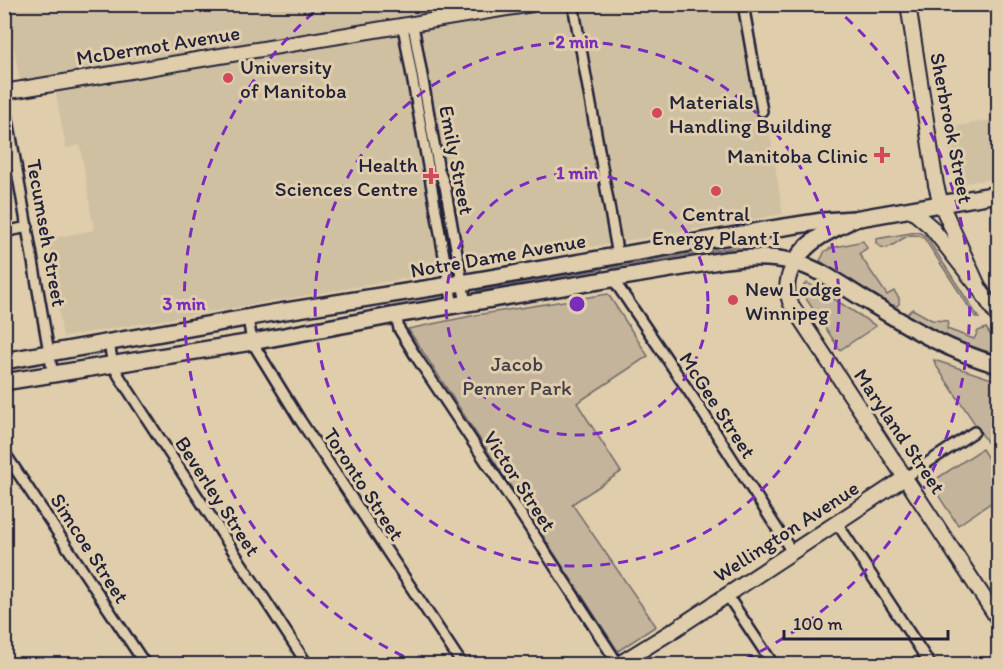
<svg xmlns="http://www.w3.org/2000/svg" width="1003" height="669" viewBox="0 0 1003 669" font-family="Itim,sans-serif">
<style>
.built{fill:#d0c0a2}
.green{fill:#c3b49b;stroke:#726b6b;stroke-width:1.5}
.lines{fill:none;stroke-linecap:round;stroke-linejoin:round}
.street-casing{stroke:#22223b;stroke-width:14}
.secondary-casing{stroke:#22223b;stroke-width:18}
.primary-casing{stroke:#22223b;stroke-width:20}
.street{stroke:#dfcdab;stroke-width:9}
.secondary{stroke:#dfcdab;stroke-width:14}
.primary{stroke:#dfcdab;stroke-width:15}
.ring{fill:none;stroke:#7b2cbf;stroke-width:3;stroke-dasharray:10 8}
.poi-dot{fill:#d1495b;stroke:#dfcdab;stroke-width:2}
.labels{text-anchor:middle;dominant-baseline:central;stroke-width:6;stroke-linejoin:round;paint-order:stroke}
.street-label{font-size:21px;fill:#22223b;stroke:#dfcdab}
.poi-label{font-size:21px;fill:#22223b;stroke:#dfcdab;text-anchor:start}
.park-label{font-size:21px;fill:#423f4e;stroke:#dfcdab}
.centre{fill:#7b2cbf;stroke:#dfcdab;stroke-width:3}
.ring-label{font-size:18px;text-anchor:middle;font-weight:bold;fill:#7b2cbf;stroke:#dfcdab;stroke-width:6;stroke-linejoin:round;paint-order:stroke}
</style>
<rect width="100%" height="100%" fill="#dfcdab"/>
<filter id="ink" filterUnits="userSpaceOnUse"><feTurbulence type="fractalNoise" baseFrequency=".0167" numOctaves="2"/><feDisplacementMap in="SourceGraphic" scale="12" xChannelSelector="R" yChannelSelector="G"/><feConvolveMatrix kernelMatrix="1 2 1 2 8 2 1 2 1" color-interpolation-filters="sRGB"/></filter>
<g filter="url(#ink)">
<!-- built -->
<path class="built" d="M7,5H751L762,86L783,214L63,337L47,239L94,230L80,145L66,148L54,83L21,89Z
M998,119V178L958,184L956,182L946,128Z"/>
<!-- green -->
<path class="green" d="M917,232L925,235L979,318H976L924,238C910,229 900,242 887,248L880,247L876,243V239Z
M863,241L867,248L859,254L887,295L894,291L899,298V304L897,306L889,304L820,261L825,251L831,248Z
M765,242L764,248L728,252L611,272L610,268Z
M602,269L603,273L477,295V291Z
M807,283L817,288L876,326L840,350L803,294L804,285Z
M608,294L648,356L577,403L621,472L572,504L656,626L618,651L408,329L476,315Z
M912,309L932,320L948,321L947,329L974,339L978,331L986,328L998,346V349L989,352L982,350L957,341L910,318L908,313Z
M934,360L998,381V434L987,442L935,364Z
M982,449L998,474V498L958,525L930,483Z"/>
<g class="lines">
<defs>
<path id="street" d="M573,4L618,256
M743,4L762,111
M413,25L439,171L445,186L466,304
M403,26L453,306
M4,97L53,375
M4,232L28,227
M613,279L698,405L792,552
M396,315L399,329L415,355L520,513L618,664
M248,318L252,342L300,420L462,664
M109,343L113,365L119,376L307,664
M4,452L145,664
M906,477L974,432
M837,523L930,664
M727,595L773,664"/>
<path id="secondary" d="M908,4L936,185L941,204L979,288
M4,92L532,4
M910,209L931,227L979,288L998,317
M795,262C787,277 784,290 792,306L998,619
M619,664L674,630L906,477"/>
<path id="primary" d="M795,262C807,241 827,232 848,222
M4,361L273,313L450,285L765,230L823,221L854,219L998,194
M4,382L252,342L396,315L725,260C749,257 771,256 794,262C820,269 844,287 867,301C911,328 948,351 998,365"/>
</defs>
<!-- street casing -->
<use href="#street" class="street-casing"/>
<!-- secondary casing -->
<use href="#secondary" class="secondary-casing"/>
<!-- primary casing -->
<use href="#primary" class="primary-casing"/>
<!-- street -->
<use href="#street" class="street"/>
<!-- secondary -->
<use href="#secondary" class="secondary"/>
<!-- primary -->
<use href="#primary" class="primary"/>
</g>
</g>
<!-- distance rings -->
<g class="ring">
<circle cx="577" cy="304" r="131"/>
<circle cx="577" cy="304" r="262"/>
<path d="M420 664A393 393 0 0 1 322 5M832 5A393 393 0 0 1 734 664"/>
</g>
<!-- markers -->
<g class="poi-dot">
<circle cx="228" cy="78" r="6"/>
<circle cx="657" cy="113" r="6"/>
<path d="M879 146h6v6h6v6h-6v6h-6v-6h-6v-6h6z"/>
<path d="M428 167h6v6h6v6h-6v6h-6v-6h-6v-6h6z"/>
<circle cx="716" cy="191" r="6"/>
<circle cx="733" cy="300" r="6"/>
</g>
<g class="labels">
<!-- street labels -->
<g class="street-label">
<text transform="translate(158 45) rotate(-9)">McDermot Avenue</text>
<text transform="translate(952 128) rotate(79)">Sherbrook Street</text>
<text transform="translate(457 160) rotate(79)">Emily Street</text>
<text transform="translate(47 233) rotate(80)">Tecumseh Street</text>
<text transform="translate(498 255) rotate(-10)">Notre Dame Avenue</text>
<text transform="translate(718 405) rotate(57)">McGee Street</text>
<text transform="translate(900 431) rotate(56)">Maryland Street</text>
<text transform="translate(520 481) rotate(57)">Victor Street</text>
<text transform="translate(364 484) rotate(57)">Toronto Street</text>
<text transform="translate(218 496) rotate(57)">Beverley Street</text>
<text transform="translate(786 531) rotate(-33)">Wellington Avenue</text>
<text transform="translate(90 548) rotate(57)">Simcoe Street</text>
</g>
<!-- poi labels -->
<g class="poi-label">
<text x="240" y="66">University<tspan x="240" dy="24">of Manitoba</tspan></text>
<text x="669" y="101">Materials<tspan x="669" dy="24">Handling Building</tspan></text>
<text x="868" y="155" text-anchor="end">Manitoba Clinic</text>
<text x="418" y="164" text-anchor="end">Health<tspan x="418" dy="24">Sciences Centre</tspan></text>
<text x="716" y="213" text-anchor="middle">Central<tspan x="716" dy="24">Energy Plant I</tspan></text>
<text x="745" y="288">New Lodge<tspan x="745" dy="24">Winnipeg</tspan></text>
</g>
<!-- park labels -->
<g class="park-label">
<text x="517" y="363">Jacob<tspan x="517" dy="24">Penner Park</tspan></text>
</g>
</g>
<circle cx="577" cy="304" r="9" class="centre"/>
<g class="ring-label">
<text x="577" y="48">2 min</text>
<text x="577" y="179">1 min</text>
<text x="184" y="310">3 min</text>
</g>
<!-- margin -->
<rect width="1003" height="669" fill="none" stroke="#dfcdab" stroke-width="24"/>
<rect x="12" y="12" width="979" height="645" fill="none" stroke="#22223b" stroke-width="2" filter="url(#ink)"/>
<!-- scale -->
<path d="M784 630v9h164v-9" fill="none" stroke="#22223b" stroke-width="3"/>
<text x="793" y="630" font-size="18" fill="#22223b" stroke="#dfcdab" stroke-width="4.5" paint-order="stroke">100 m</text>
</svg>
